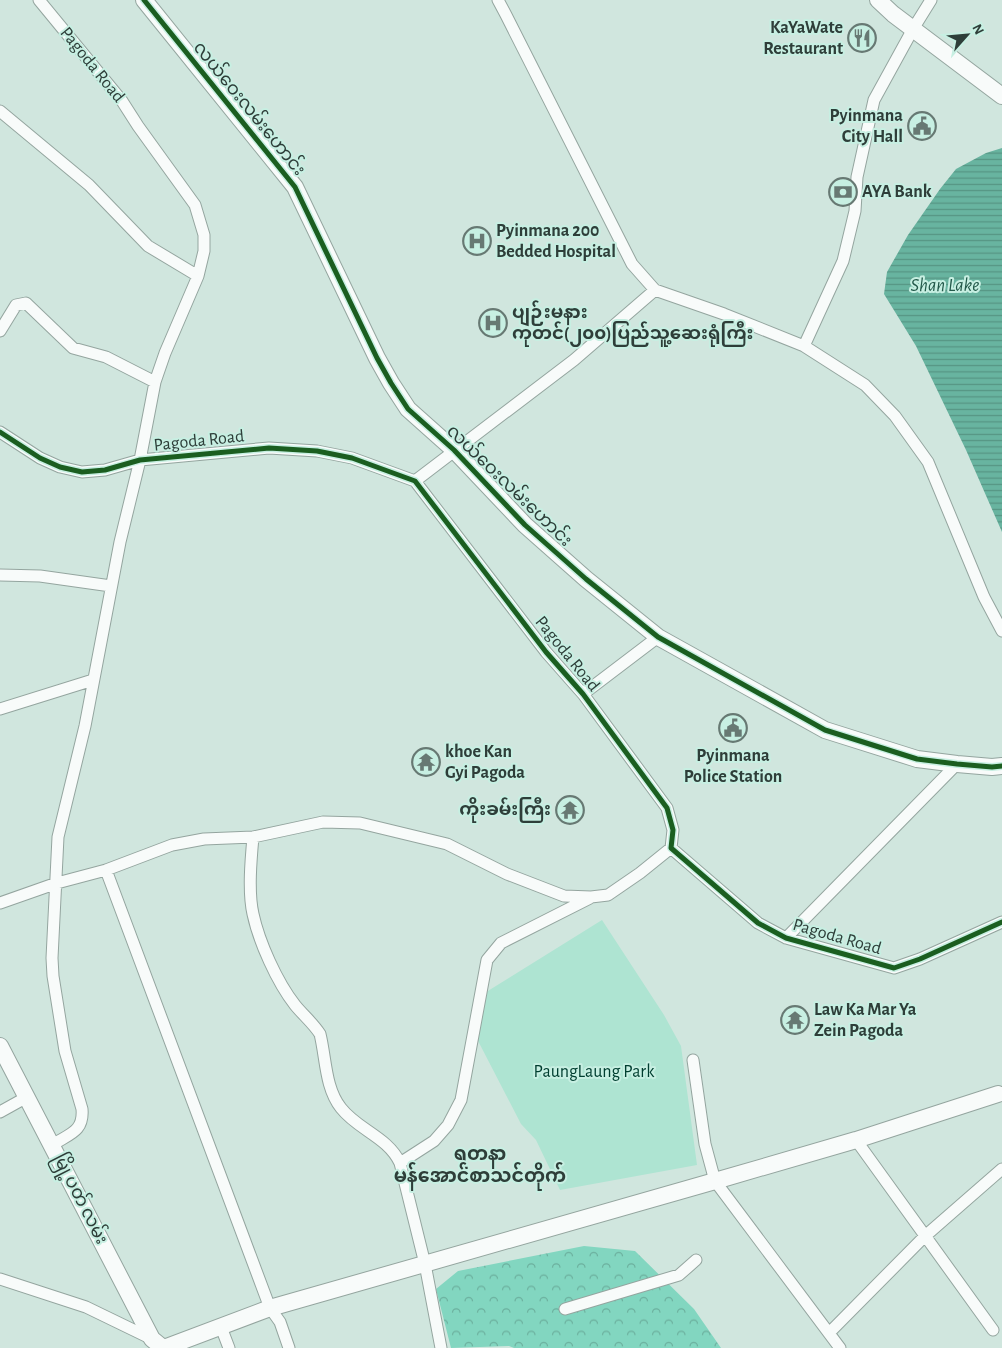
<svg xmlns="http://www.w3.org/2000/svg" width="1002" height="1348" viewBox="0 0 1002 1348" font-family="'Alegreya Sans','Noto Sans Myanmar',sans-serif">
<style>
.forest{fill:url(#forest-crowns)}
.green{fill:#aee4d2}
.water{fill:url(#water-rules)}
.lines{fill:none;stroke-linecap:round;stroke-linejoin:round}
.street-casing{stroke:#94a59f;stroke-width:13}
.secondary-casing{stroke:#94a59f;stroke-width:18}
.street{stroke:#f8fbfa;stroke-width:11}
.secondary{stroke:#f8fbfa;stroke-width:16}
.cycleway-casing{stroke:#c7efe2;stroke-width:8}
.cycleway{stroke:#1b5e20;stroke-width:5}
.labels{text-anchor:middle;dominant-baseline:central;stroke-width:4;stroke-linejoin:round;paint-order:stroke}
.poi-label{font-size:18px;font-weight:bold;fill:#2e3e39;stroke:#c7efe2;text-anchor:start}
.street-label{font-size:18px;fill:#2e3e39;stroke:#c7efe2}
.park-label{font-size:18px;fill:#003e30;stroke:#c7efe2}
.water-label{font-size:19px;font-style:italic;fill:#23594a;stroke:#c7efe2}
.neighbourhood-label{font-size:19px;font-weight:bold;fill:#2e3e39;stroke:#c7efe2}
</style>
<defs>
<pattern id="forest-crowns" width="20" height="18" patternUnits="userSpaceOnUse" patternTransform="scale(1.25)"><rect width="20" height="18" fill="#82d6c0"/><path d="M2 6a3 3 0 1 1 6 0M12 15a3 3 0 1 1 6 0" fill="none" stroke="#6baf9d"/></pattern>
<pattern id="water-rules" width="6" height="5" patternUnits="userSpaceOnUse" patternTransform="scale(1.25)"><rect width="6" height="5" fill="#68b4a0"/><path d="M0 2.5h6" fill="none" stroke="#569483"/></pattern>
</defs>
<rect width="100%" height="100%" fill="#d0e6de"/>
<!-- forest -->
<path class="forest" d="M584,1246L635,1251L694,1309L721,1348H514L509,1346L451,1348L436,1289L458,1271Z"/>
<!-- green -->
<path class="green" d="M602,920L664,1015L681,1046L697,1165L560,1190L536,1140L521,1124L475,1035L483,994Z"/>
<!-- water -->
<path class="water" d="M1002,148V532L966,450L916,346L884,294L887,272L908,235L940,189L956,169L986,153Z"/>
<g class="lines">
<defs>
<path id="street" d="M39,0L122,101L138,126L195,205L204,235V251L198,276
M498,0L506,15L632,264L655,290
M0,111L89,185L148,246L198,276L165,353L155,382L140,460L120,542L85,726L58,837L52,958L53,976L65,1051L82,1109C84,1132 69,1134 52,1145
M0,331L16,305L26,303L73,348L106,357L155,382
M804,346L843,261L855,211L857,177L874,100L913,29L931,0
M0,432L40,458L60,467L82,472L105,470L140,460L269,448L317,451L352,458L415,481L546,652L583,694L667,808L673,830L671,848L758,923L786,938L894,968L920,959L1002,922
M415,481L574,360L655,290L724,314L804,346L865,385L895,416L928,462L984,597L1002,631
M0,575L40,576L111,586
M583,694L658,637
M0,709L93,680
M253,837C251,859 248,892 253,914C259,942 277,982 295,1005C303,1015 313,1023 320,1034C326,1058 325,1088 341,1108C358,1130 388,1137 400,1163L425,1264L441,1348
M106,870L270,1308L280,1322L289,1348
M0,903L57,883L106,870L172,845L204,839L253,837L323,822L360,823L447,844L507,874L564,896L591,897L608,895L640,873L671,848
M786,938L957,764
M693,1060L705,1144L715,1181L840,1348
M0,1112L27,1097
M856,1140L993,1330
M400,1163L434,1141L448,1125L461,1100L487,960L501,943L590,898
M0,1279L86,1307L152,1339
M565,1309L679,1275L696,1260
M221,1327L229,1348
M829,1333L924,1237L1002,1169"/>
<path id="secondary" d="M144,0L295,187L377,358L391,383L408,409L454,450L525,525L586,579L658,637L825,730L917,759L957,764L992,767L1002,766
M878,0L893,14L1002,96
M0,1046L152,1339L163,1348
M164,1348L270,1308L715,1181L856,1140L998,1094"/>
</defs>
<!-- street casing -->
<use href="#street" class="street-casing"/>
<!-- secondary casing -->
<use href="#secondary" class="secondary-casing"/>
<!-- street -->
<use href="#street" class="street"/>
<!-- secondary -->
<use href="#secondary" class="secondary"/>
<defs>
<path id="cycleway" d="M144,0L295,187L377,358L391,383L408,409L454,450L525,525L586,579L658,637L825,730L917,759L957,764L992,767L1002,766
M0,432L40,458L60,467L82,472L105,470L140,460L269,448L317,451L352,458L415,481L546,652L583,694L667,808L673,830L671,848L758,923L786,938L894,968L920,959L1002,922"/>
</defs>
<!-- cycleway casing -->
<use href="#cycleway" class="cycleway-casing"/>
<!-- cycleway -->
<use href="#cycleway" class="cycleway"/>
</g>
<!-- icons -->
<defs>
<symbol id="restaurant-ring" viewBox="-11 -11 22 22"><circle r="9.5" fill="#c7efe2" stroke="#677973" stroke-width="1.5"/><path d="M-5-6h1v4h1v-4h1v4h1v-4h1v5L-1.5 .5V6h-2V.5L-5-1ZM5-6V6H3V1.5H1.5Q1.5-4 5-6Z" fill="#677973"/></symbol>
<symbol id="civic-ring" viewBox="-11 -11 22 22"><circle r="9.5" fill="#c7efe2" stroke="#677973" stroke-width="1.5"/><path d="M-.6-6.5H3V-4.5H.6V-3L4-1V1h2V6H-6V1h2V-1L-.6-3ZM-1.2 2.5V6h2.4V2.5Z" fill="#677973"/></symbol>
<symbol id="bank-ring" viewBox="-11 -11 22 22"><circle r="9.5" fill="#c7efe2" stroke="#677973" stroke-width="1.5"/><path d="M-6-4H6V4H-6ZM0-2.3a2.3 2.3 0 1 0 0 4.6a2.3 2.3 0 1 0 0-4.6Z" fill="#677973"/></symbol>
<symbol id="hospital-ring" viewBox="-11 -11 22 22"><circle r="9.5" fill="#c7efe2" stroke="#677973" stroke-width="1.5"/><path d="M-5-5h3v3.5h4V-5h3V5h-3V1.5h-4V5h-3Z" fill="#677973"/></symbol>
<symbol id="temple-ring" viewBox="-11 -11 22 22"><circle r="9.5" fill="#c7efe2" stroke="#677973" stroke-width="1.5"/><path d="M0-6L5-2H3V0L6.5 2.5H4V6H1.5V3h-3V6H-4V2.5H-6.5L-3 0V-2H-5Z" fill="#677973"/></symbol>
</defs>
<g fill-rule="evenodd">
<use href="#restaurant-ring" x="846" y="22" width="32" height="32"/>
<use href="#civic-ring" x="906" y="110" width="32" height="32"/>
<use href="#bank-ring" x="827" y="176" width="32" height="32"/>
<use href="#hospital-ring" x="461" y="225" width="32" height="32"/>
<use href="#hospital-ring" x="477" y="307" width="32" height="32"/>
<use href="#civic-ring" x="717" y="712" width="32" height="32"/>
<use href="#temple-ring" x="410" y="746" width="32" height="32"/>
<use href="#temple-ring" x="554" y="794" width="32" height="32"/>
<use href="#temple-ring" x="779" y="1004" width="32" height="32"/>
</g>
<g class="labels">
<!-- poi labels -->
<g class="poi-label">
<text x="843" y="28" text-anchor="end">KaYaWate<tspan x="843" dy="21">Restaurant</tspan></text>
<text x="903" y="116" text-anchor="end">Pyinmana<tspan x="903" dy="21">City Hall</tspan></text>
<text x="862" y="192">AYA Bank</text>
<text x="496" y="231">Pyinmana 200<tspan x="496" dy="21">Bedded Hospital</tspan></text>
<text x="512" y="313">ပျဉ်းမနား<tspan x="512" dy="21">ကုတင်(၂၀၀)ပြည်သူ့ဆေးရုံကြီး</tspan></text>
<text x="445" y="752">khoe Kan<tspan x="445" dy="21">Gyi Pagoda</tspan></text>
<text x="733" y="756" text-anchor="middle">Pyinmana<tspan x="733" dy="21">Police Station</tspan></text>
<text x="551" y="810" text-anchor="end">ကိုးခမ်းကြီး</text>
<text x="814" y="1010">Law Ka Mar Ya<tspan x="814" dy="21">Zein Pagoda</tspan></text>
</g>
<!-- street labels -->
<g class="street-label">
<text transform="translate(92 65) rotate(51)">Pagoda Road</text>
<text transform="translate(249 109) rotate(51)">လယ်ဝေးလမ်းဟောင်း</text>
<text transform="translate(199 441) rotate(-6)">Pagoda Road</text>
<text transform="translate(509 486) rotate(44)">လယ်ဝေးလမ်းဟောင်း</text>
<text transform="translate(567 654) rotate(51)">Pagoda Road</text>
<text transform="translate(837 937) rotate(16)">Pagoda Road</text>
<text transform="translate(80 1199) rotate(63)">မြို့ပတ် လမ်း</text>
</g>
<!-- park labels -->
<g class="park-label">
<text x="594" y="1072">PaungLaung Park</text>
</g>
<!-- water labels -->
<g class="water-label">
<text x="945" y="285">Shan Lake</text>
</g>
<!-- neighbourhood labels -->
<g class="neighbourhood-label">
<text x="480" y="1154">ရတနာ<tspan x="480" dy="22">မန်အောင်စာသင်တိုက်</tspan></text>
</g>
</g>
<!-- north arrow -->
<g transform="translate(967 35) rotate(63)" stroke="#c7efe2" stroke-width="4" paint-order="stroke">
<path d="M0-4L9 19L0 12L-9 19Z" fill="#2e3e39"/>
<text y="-8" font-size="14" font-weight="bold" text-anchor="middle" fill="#2e3e39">N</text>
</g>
</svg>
